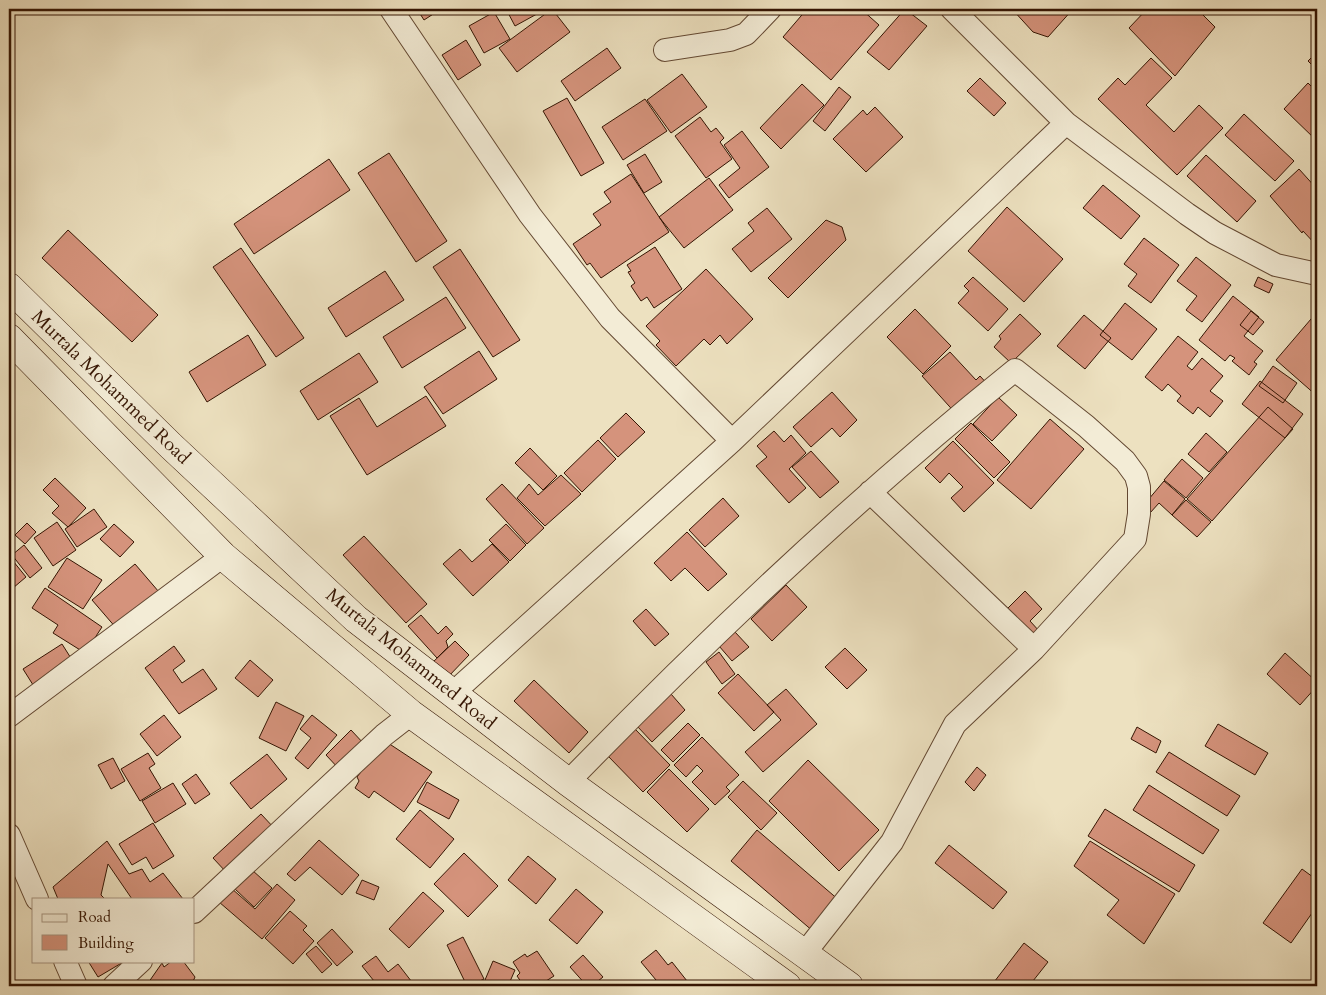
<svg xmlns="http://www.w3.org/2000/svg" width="1326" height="995" viewBox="0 0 1326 995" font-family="Cardo,serif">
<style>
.building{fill:#d5937c;stroke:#351503}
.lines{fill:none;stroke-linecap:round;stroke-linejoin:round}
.street-casing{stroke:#634832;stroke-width:24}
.secondary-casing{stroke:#351503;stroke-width:29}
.street{stroke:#f3ecd6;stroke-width:22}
.secondary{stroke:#f3ecd6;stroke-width:28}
.labels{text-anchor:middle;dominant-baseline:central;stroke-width:4.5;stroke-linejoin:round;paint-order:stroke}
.street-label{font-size:19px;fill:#351503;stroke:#f3ecd6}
</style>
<rect width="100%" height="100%" fill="#ede1c0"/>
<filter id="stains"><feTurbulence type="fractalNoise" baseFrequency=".004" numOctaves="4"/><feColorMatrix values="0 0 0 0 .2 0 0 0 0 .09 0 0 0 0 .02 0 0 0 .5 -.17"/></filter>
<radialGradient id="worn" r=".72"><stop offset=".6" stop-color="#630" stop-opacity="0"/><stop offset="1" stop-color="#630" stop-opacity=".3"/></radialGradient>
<!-- building -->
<path class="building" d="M417,9H441L424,20Z
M506,9H546L515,26Z
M552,9L570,32L517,72L499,48Z
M807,9H861L879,25L831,80L783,37Z
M905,9L927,26L889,70L867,52Z
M1012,9H1073L1048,37L1033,32Z
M1147,9H1197L1215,27L1175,76L1129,28Z
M494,12L510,39L484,53L469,26Z
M466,40L481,65L458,80L442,55Z
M607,48L621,68L575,101L561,81Z
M1317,52V70L1308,61Z
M1151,58L1172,78L1146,105L1174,132L1199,105L1223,128L1177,175L1098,99L1118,78L1125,85Z
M682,74L707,107L671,133L647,100Z
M980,78L1006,103L994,116L967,91Z
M1308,83L1317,92V141L1284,109Z
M802,84L824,105L781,149L760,128Z
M839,87L851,97L825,131L813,121Z
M567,98L604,163L581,176L543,111Z
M645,99L667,131L623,160L602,127Z
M875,107L903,137L866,172L833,139L863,110L867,115Z
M1244,114L1294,161L1275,181L1225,135Z
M700,117L711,132L716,128L724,138L720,142L732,159L706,178L675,136Z
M742,131L769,167L729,198L719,185L740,168L724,145Z
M389,153L447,241L416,262L358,173Z
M645,154L662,182L644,193L627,165Z
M1206,155L1256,201L1237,222L1187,176Z
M329,159L350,190L254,254L234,224Z
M1299,169L1317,189V246L1303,231L1302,233L1270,196Z
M631,174L669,232L601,278L590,263L587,265L573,244L601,225L593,214L611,202L604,192Z
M709,178L733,210L684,248L659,217Z
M1103,185L1140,216L1121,239L1083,208Z
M1007,207L1063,259L1024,302L968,251Z
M767,208L792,239L751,272L732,249L754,231L748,223Z
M826,220L842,227L846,240L788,298L768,278Z
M68,230L158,315L132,342L42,258Z
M1144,238L1179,265L1151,303L1128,286L1137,274L1124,264Z
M655,247L682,289L654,308L647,297L641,301L631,286L635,283L628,272L631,271L627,265Z
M241,248L304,338L276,357L213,267Z
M460,249L520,340L493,357L433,267Z
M1196,257L1231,285L1202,322L1186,310L1197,296L1177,281Z
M706,269L753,319L727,344L720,335L710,345L704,339L676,366L656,345L660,341L646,326Z
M385,271L404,300L346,337L328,308Z
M973,277L1008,309L988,331L958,303L969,291L964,286Z
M1258,277L1273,284L1269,293L1254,286Z
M1233,296L1259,317L1244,336L1263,351L1254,362L1257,364L1249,375L1232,361L1235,358L1230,355L1225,361L1199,340Z
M446,297L466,328L402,368L383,337Z
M1125,303L1157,329L1132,360L1100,335Z
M915,309L951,346L923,374L887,337Z
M1251,311L1264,322L1253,335L1240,325Z
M1317,312V396L1276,360Z
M1020,314L1041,334L1011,363L994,347L1001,339L999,336Z
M1084,315L1111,338L1085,369L1057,346Z
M248,335L266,365L207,402L189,372Z
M1178,336L1198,352L1187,366L1192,370L1202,358L1223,376L1210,391L1223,401L1210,417L1198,407L1193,414L1177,401L1181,396L1168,384L1162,391L1145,377Z
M479,351L497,379L443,414L424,387Z
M950,352L976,380L980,376L990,387L958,416L922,376Z
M359,353L378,382L318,420L300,391Z
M1273,366L1297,383L1283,403L1259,386Z
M1260,381L1303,414L1285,438L1242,404Z
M832,392L857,420L840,437L832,428L811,447L793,427Z
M426,396L446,426L367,475L330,416L359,398L377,427Z
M998,397L1017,415L992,441L973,424Z
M1268,407L1293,429L1212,521L1187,499Z
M626,413L645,432L618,457L600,438Z
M1050,419L1084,449L1031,509L997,480Z
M971,423L1010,462L994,478L955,439Z
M774,431L784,442L791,435L806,453L789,469L806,488L789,503L756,466L767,457L757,446Z
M1206,433L1227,452L1209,472L1188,454Z
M598,440L616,459L582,492L564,473Z
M953,441L994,483L964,512L951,498L963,487L949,473L940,483L925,468Z
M530,448L557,476L543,490L515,463Z
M811,451L839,482L820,498L792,467Z
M1182,459L1203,478L1186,498L1164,480Z
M561,475L581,494L545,526L517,498L529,484L538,495Z
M55,478L86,508L68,527L52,513L59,506L43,490Z
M1164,481L1185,499L1172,515L1159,503L1150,513L1143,506Z
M502,484L544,528L527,544L486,499Z
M723,498L739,516L705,547L689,530Z
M1186,500L1211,522L1197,537L1172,515Z
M94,509L107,527L77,547L65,529Z
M57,522L76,550L53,566L34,538Z
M27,523L36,532L25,544L15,535Z
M114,524L134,542L120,557L100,539Z
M506,524L526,545L510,561L489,540Z
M687,532L727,574L708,591L685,568L671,581L654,563Z
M364,536L427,604L406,623L343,555Z
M492,544L509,562L473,596L443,564L460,549L472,562Z
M24,545L42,568L30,578L12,555Z
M9,556L26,577L13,588L9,583Z
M67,558L102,580L83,609L48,587Z
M135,564L159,592L117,629L92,600Z
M786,585L807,607L772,641L751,619Z
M45,588L102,627L85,653L53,633L58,625L32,608Z
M1025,591L1042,609L1030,621L1040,632L1032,640L1004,612Z
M646,609L669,634L655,646L633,621Z
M421,615L438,634L446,626L453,634L446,641L448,647L437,658L408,626Z
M735,632L749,647L732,661L719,646Z
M455,641L469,655L447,678L432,663Z
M62,644L74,663L35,688L23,669Z
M174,646L185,661L173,670L182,683L203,669L217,689L179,714L145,668Z
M845,648L867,670L847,689L825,667Z
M719,652L735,674L722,684L706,662Z
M1285,653L1317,682V686L1300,705L1267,674Z
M250,660L273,680L258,697L235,678Z
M738,674L774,712L754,731L718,693Z
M534,680L588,732L569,753L514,701Z
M786,689L817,724L763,772L745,752L781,720L767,705Z
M671,694L685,710L652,742L637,726Z
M276,702L304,716L286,751L259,738Z
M164,715L181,737L157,756L140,734Z
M312,715L337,735L308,769L295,758L311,738L300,729Z
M688,723L700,735L673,762L661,750Z
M1218,724L1268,753L1255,775L1205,746Z
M1137,727L1161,741L1156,753L1131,739Z
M635,729L670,765L643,792L608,756Z
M351,730L365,745L340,770L326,755Z
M702,737L739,775L726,787L730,791L715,805L692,782L703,771L697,765L686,777L674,765Z
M385,741L432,772L404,812L374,791L369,798L355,788L359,781L357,777Z
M1169,752L1240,796L1227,816L1156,772Z
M148,753L155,764L149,768L161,788L140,801L121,769Z
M267,754L287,779L251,809L230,783Z
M113,758L125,781L111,789L98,765Z
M808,760L879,830L839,871L769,801Z
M977,767L986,775L974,791L965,782Z
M669,769L709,809L687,832L647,792Z
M196,774L210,794L195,804L182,784Z
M743,781L777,813L761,830L728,797Z
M427,782L459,800L449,819L417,802Z
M173,783L186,804L155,823L142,801Z
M1149,785L1219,830L1203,854L1133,810Z
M1105,809L1195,865L1179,892L1088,836Z
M420,810L454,839L430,868L396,839Z
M261,814L275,829L227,873L213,858Z
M153,823L174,856L153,869L146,857L132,865L119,844Z
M757,830L840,901L814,932L731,861Z
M319,840L359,875L342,895L310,867L295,881L287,874Z
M107,841L129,874L142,869L150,882L163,873L183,899H132L108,864L101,895L105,899H58L53,887Z
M1090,841L1175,894L1144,944L1107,915L1119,900L1074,866Z
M949,845L1007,892L993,909L935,863Z
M464,853L498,886L468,917L434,884Z
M528,856L556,879L536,904L508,880Z
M1302,869L1317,880V906L1291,943L1263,923Z
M252,870L272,888L254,907L235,889Z
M362,880L379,887L374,900L356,893Z
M277,884L295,900L262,939L219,902L231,888L255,909Z
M576,889L603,912L577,944L549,920Z
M423,892L444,911L409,948L389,929Z
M290,911L307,926L303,930L314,941L293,964L265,938Z
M332,929L353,952L337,966L317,943Z
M463,937L484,979L469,986H467L447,945Z
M1024,943L1048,962L1029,986H991Z
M316,946L332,964L322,973L306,954Z
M656,950L668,965L672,962L691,986H661L641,962Z
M537,951L554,976L538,986H524L517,976L520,973L513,962L525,954L527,957Z
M583,955L603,977L592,986H587L570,967Z
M376,956L388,972L398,964L415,986H378L362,966Z
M88,961H125L98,977Z
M172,961H183L195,977L191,986H146L162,963L164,967Z
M493,961L515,970L508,986H500L485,980Z"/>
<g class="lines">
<defs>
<path id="street" d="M391,9L530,215L610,318L732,441
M952,9L1066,123L1187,214L1215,233L1276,265L1317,274
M665,50L730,40L746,34L770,9
M870,492L1034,649
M452,694L732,441L1066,123
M9,716L223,556
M568,782C709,637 857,497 1015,370L1086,426L1125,461L1136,476L1139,487V514L1135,539L1034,649L955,724L892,842L804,954
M9,835L37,899
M194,912L384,735L411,714
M65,961L76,986
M114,986L141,961"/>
<path id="secondary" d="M9,287L171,446L356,619L568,782L849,986
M9,338L223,556L411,714L787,986"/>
</defs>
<!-- street casing -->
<use href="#street" class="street-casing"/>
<!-- secondary casing -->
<use href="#secondary" class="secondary-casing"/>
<!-- street -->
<use href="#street" class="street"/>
<!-- secondary -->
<use href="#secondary" class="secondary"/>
</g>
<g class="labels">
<!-- street labels -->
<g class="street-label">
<text transform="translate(111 387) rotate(44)">Murtala Mohammed Road</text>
<text transform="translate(411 659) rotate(39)">Murtala Mohammed Road</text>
</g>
</g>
<!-- margin -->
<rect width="1326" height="995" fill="none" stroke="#ede1c0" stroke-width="30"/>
<rect x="10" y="10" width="1306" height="975" fill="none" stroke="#351503" stroke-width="2.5"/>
<rect x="15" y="15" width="1296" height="965" fill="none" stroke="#351503"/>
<!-- legend -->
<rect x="32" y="898" width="162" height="65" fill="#f3ecd6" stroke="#a79682"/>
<rect x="42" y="914" width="25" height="8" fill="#f3ecd6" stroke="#a79682"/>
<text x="78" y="922" font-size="15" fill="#351503">Road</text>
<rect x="42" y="935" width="25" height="15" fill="#d5937c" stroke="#a79682"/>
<text x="78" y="948" font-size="15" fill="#351503">Building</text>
<rect width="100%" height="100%" filter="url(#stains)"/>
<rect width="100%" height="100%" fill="url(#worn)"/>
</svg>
